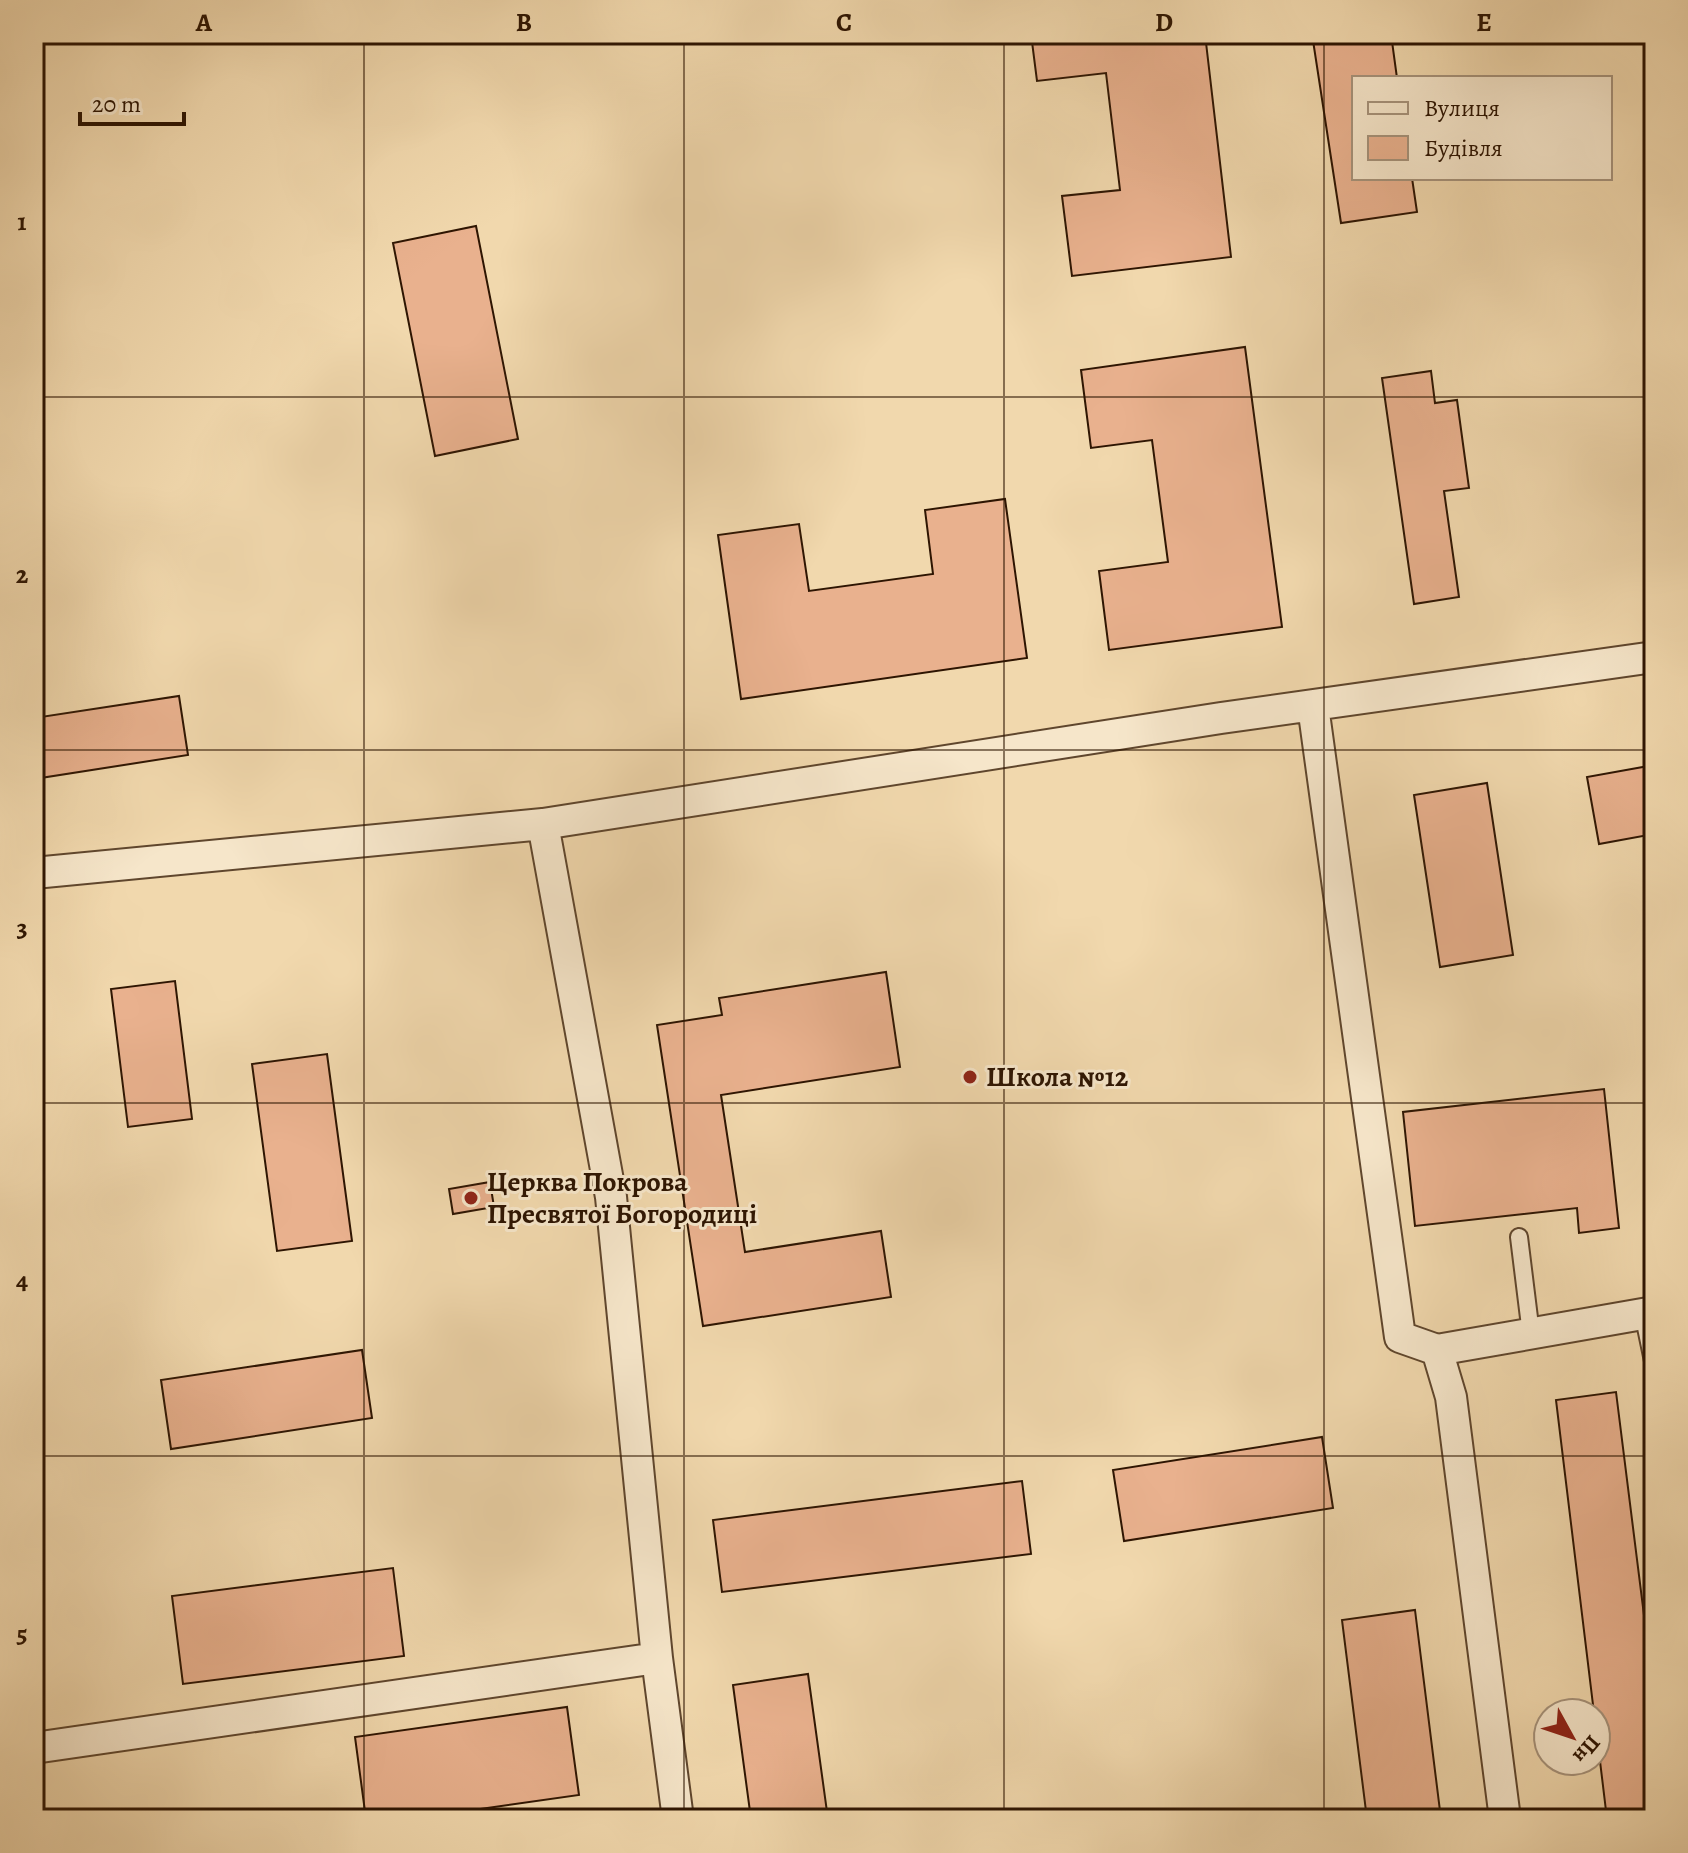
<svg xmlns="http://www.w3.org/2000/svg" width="1688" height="1853" viewBox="0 0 1688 1853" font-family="Alegreya,serif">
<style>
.building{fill:#e9b18e;stroke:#2e1502;stroke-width:2}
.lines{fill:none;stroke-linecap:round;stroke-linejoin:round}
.service-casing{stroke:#5f462d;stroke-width:20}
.minor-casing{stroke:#5f462d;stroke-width:34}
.service{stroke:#f6e6ca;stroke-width:16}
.minor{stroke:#f6e6ca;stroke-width:30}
.grid{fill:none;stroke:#2e1502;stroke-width:2;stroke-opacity:0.55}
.poi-dot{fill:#8f2418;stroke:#f6e6ca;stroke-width:3}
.labels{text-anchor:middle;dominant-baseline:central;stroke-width:6;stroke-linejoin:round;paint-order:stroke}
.poi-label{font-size:28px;font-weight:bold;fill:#2e1502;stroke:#f6e6ca;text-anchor:start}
.neatline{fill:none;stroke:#2e1502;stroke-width:3}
.grid-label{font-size:26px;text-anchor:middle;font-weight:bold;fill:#2e1502}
</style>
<rect width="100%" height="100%" fill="#f1d8ad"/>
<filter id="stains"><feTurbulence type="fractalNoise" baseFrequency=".0025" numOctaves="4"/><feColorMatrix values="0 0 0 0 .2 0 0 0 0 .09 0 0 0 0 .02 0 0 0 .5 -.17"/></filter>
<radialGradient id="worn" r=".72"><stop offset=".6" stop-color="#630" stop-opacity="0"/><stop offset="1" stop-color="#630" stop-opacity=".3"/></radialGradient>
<!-- building -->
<path class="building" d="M1031,34H1205L1231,257L1072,276L1062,196L1120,190L1106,73L1037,81Z
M1312,34H1391L1397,78H1354V178H1412L1417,212L1341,223Z
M476,226L518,439L435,456L393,243Z
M1245,347L1282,627L1109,650L1099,571L1168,562L1152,440L1091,448L1081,370Z
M1431,371L1435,403L1457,400L1469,488L1444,491L1459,597L1414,604L1382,378Z
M1005,499L1027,658L741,699L718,535L799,524L809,591L933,574L925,510Z
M179,696L188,755L34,779V718Z
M1654,765V834L1599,844L1587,777Z
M1487,783L1513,955L1440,967L1414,795Z
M886,972L900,1067L721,1095L745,1252L881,1231L891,1297L703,1326L657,1025L722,1015L719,998Z
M175,981L192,1119L128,1127L111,989Z
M327,1054L352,1241L277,1251L252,1064Z
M1604,1089L1619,1228L1579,1233L1577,1208L1415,1226L1403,1112Z
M490,1182L494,1207L453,1214L449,1189Z
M362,1350L372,1418L171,1449L161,1380Z
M1616,1392L1654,1695V1819H1607L1596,1728V1713H1594L1556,1400Z
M1322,1437L1333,1508L1124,1541L1113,1470Z
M1022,1481L1031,1554L722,1592L713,1520Z
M393,1568L404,1656L183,1684L172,1596Z
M1415,1610L1441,1819H1367L1342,1620Z
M808,1674L828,1819H751L733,1685Z
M567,1707L579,1795L410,1819H366L355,1737Z"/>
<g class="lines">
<defs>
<path id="service" d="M1519,1237L1531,1334
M1643,1313L1654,1366"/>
<path id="minor" d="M1313,706L1400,1337L1437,1350L1451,1397L1505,1819
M543,824L611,1197L657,1658L678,1819
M34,873L543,824L1221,718L1654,657
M1437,1350L1654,1312
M34,1748L657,1658"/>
</defs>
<!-- service casing -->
<use href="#service" class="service-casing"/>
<!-- minor casing -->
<use href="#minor" class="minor-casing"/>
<!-- service -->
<use href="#service" class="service"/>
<!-- minor -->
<use href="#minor" class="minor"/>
</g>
<!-- grid -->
<path class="grid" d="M364,34V1819M684,34V1819M1004,34V1819M1324,34V1819M34,397H1654M34,750H1654M34,1103H1654M34,1456H1654"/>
<!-- markers -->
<g class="poi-dot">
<circle cx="970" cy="1077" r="8"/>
<circle cx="471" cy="1198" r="8"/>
</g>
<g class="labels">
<!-- poi labels -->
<g class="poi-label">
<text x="986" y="1077">Школа №12</text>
<text x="487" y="1182">Церква Покрова<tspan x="487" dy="32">Пресвятої Богородиці</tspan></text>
</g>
</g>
<!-- margin -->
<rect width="1688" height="1853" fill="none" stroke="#f1d8ad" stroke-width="88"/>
<!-- legend -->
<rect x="1352" y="76" width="260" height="104" fill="#f6e6ca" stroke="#a6927a" stroke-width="2"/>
<rect x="1368" y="102" width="40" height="12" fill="#f6e6ca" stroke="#a6927a" stroke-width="2"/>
<text x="1424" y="116" font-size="24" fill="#2e1502">Вулиця</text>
<rect x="1368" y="136" width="40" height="24" fill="#e9b18e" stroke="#a6927a" stroke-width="2"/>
<text x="1424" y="156" font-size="24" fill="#2e1502">Будівля</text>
<!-- north arrow -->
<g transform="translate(1572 1737) rotate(130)"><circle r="38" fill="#f6e6ca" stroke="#a6927a" stroke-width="2"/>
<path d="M0-6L14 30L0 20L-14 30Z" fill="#8f2418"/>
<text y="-12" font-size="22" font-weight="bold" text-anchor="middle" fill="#2e1502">Пн</text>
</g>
<!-- scale -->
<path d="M80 112v12h104v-12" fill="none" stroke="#2e1502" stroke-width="4"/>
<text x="92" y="112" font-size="24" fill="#2e1502" stroke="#f6e6ca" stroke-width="6" paint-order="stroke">20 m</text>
<rect x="44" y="44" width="1600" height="1765" class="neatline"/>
<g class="grid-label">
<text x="204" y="31">A</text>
<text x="524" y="31">B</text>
<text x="844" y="31">C</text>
<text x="1164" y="31">D</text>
<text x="1484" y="31">E</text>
<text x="22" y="230">1</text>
<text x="22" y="583">2</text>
<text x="22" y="936">3</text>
<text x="22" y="1289">4</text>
<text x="22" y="1642">5</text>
</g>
<rect width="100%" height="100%" filter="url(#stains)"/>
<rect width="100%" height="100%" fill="url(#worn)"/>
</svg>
